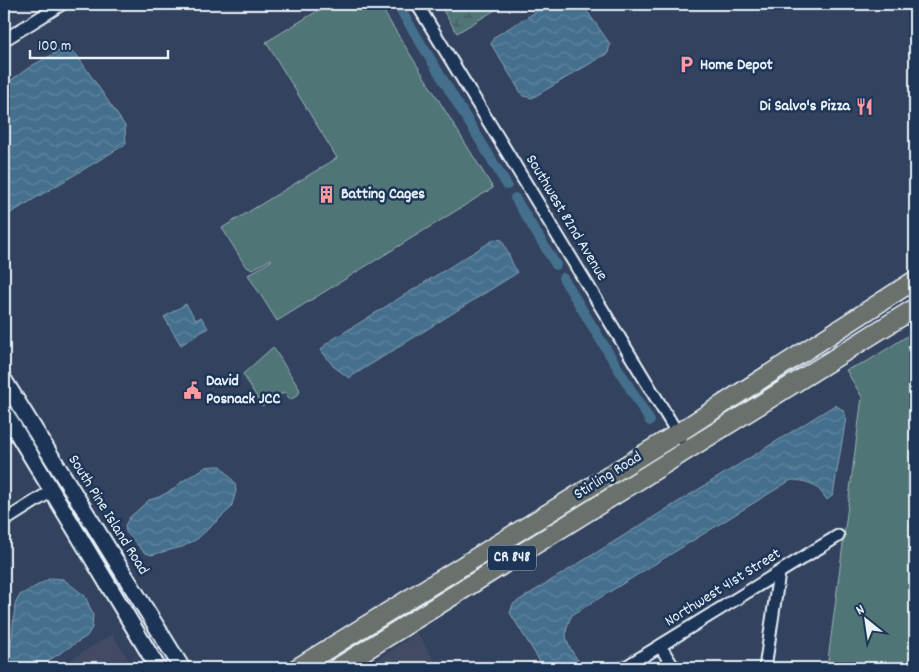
<svg xmlns="http://www.w3.org/2000/svg" width="919" height="672" viewBox="0 0 919 672" font-family="Dekko,sans-serif">
<style>
.built{fill:#424c63}
.green{fill:#4f7476;stroke:#9cb2b7}
.wetland{fill:url(#wetland-marsh);stroke:#9cb2b7}
.water{fill:url(#water-waves);stroke:#86a3b8}
.lines{fill:none;stroke-linecap:round;stroke-linejoin:round}
.canal{stroke:#456f8d;stroke-width:10}
.street-casing{stroke:#e8f1f8;stroke-width:15}
.secondary-casing{stroke:#e8f1f8;stroke-width:19}
.primary-casing{stroke:#e8f1f8;stroke-width:21}
.street{stroke:#1d3557;stroke-width:11}
.secondary{stroke:#1d3557;stroke-width:15}
.primary{stroke:#6a716d;stroke-width:18}
.labels{text-anchor:middle;dominant-baseline:central;stroke-width:5;stroke-linejoin:round;paint-order:stroke}
.shield{fill:#1d3557;stroke:#abb9c8;stroke-width:1}
.shield-label{font-size:15px;font-weight:bold;fill:#e8f1f8}
.poi-label{font-size:16px;font-weight:bold;fill:#e8f1f8;stroke:#1d3557;text-anchor:start}
.street-label{font-size:16px;fill:#e8f1f8;stroke:#1d3557}
</style>
<defs>
<pattern id="wetland-marsh" width="20" height="14" patternUnits="userSpaceOnUse" patternTransform="scale(1.25)"><rect width="20" height="14" fill="#4f7476"/><path d="M1 5h8M5 5V1M11 12h8M15 12V8" fill="none" stroke="#4a5c5e"/></pattern>
<pattern id="water-waves" width="16" height="10" patternUnits="userSpaceOnUse" patternTransform="scale(1.25)"><rect width="16" height="10" fill="#456f8d"/><path d="M0 5q4-4 8 0t8 0" fill="none" stroke="#60849e"/></pattern>
</defs>
<rect width="100%" height="100%" fill="#33425e"/>
<filter id="ink" filterUnits="userSpaceOnUse"><feTurbulence type="fractalNoise" baseFrequency=".02" numOctaves="2"/><feDisplacementMap in="SourceGraphic" scale="10" xChannelSelector="R" yChannelSelector="G"/><feConvolveMatrix kernelMatrix="1 2 1 2 8 2 1 2 1" color-interpolation-filters="sRGB"/></filter>
<g filter="url(#ink)">
<!-- built -->
<path class="built" d="M417,633L439,668H365Z
M112,634L134,668H57Z"/>
<!-- green -->
<path class="green" d="M329,4H379L493,188L277,321L248,275L271,261V259L253,269L246,267L222,228L337,158L266,42Z
M915,331V512L908,570L915,579V668H827L862,397L846,370L868,361Z
M273,347L300,390L298,395L290,400L285,392L262,406L243,374Z"/>
<!-- wetland -->
<path class="wetland" d="M439,4H505L457,33Z"/>
<!-- water -->
<path class="water" d="M549,4H582L610,44L608,53L532,98L523,96L491,44L494,37Z
M63,49L76,54L125,126L126,144L4,217V85L33,65Z
M495,239L502,240L517,273L349,378L333,366L321,350L327,343Z
M186,304L196,320L201,317L208,328L181,345L164,317Z
M835,405L843,410L846,418L833,495L827,500C816,484 810,481 791,480L572,615C559,640 570,647 583,668H544L510,613L513,604Z
M215,466H221L235,483L236,491L231,508L197,539L182,547L151,555L144,552L126,532L125,525L130,517L149,500L159,497L176,488L181,482L206,467Z
M51,578L63,579L85,596L93,615L92,628L87,636L37,668H4V662L12,638L15,604L20,595Z"/>
<g class="lines">
<!-- canal -->
<path class="canal" d="M397,4L507,185
M515,198L556,265
M563,278L650,421"/>
<defs>
<path id="street" d="M417,4L681,439
M4,40L62,4
M4,521L53,490
M660,646L674,668
M624,668L838,536
M765,668L779,573"/>
<path id="secondary" d="M4,380L182,668
M4,411L158,668"/>
<path id="primary" d="M297,668L678,433L915,280
M337,668L915,308"/>
</defs>
<!-- street casing -->
<use href="#street" class="street-casing"/>
<!-- secondary casing -->
<use href="#secondary" class="secondary-casing"/>
<!-- primary casing -->
<use href="#primary" class="primary-casing"/>
<!-- street -->
<use href="#street" class="street"/>
<!-- secondary -->
<use href="#secondary" class="secondary"/>
<!-- primary -->
<use href="#primary" class="primary"/>
</g>
</g>
<!-- icons -->
<defs>
<symbol id="parking-bare" viewBox="-9 -9 18 18"><path d="M-3.5-5.5H1a3.5 3.5 0 0 1 0 7H-1V5.5H-3.5ZM-1-3.4V-.6H.8a1.4 1.4 0 0 0 0-2.8Z" fill="#ff9aa2" stroke="#1d3557" stroke-width="2.5" paint-order="stroke"/></symbol>
<symbol id="restaurant-bare" viewBox="-9 -9 18 18"><path d="M-5-6h1v4h1v-4h1v4h1v-4h1v5L-1.5 .5V6h-2V.5L-5-1ZM5-6V6H3V1.5H1.5Q1.5-4 5-6Z" fill="#ff9aa2" stroke="#1d3557" stroke-width="2.5" paint-order="stroke"/></symbol>
<symbol id="building-bare" viewBox="-9 -9 18 18"><path d="M-4-6H4V6H1V3H-1V6H-4ZM-2.5-4.3h1.7v1.8h-1.7ZM.8-4.3h1.7v1.8H.8ZM-2.5-1h1.7V.8h-1.7ZM.8-1h1.7V.8H.8Z" fill="#ff9aa2" stroke="#1d3557" stroke-width="2.5" paint-order="stroke"/></symbol>
<symbol id="civic-bare" viewBox="-9 -9 18 18"><path d="M-.6-6.5H3V-4.5H.6V-3L4-1V1h2V6H-6V1h2V-1L-.6-3ZM-1.2 2.5V6h2.4V2.5Z" fill="#ff9aa2" stroke="#1d3557" stroke-width="2.5" paint-order="stroke"/></symbol>
</defs>
<g fill-rule="evenodd">
<use href="#parking-bare" x="674" y="52" width="25" height="25"/>
<use href="#restaurant-bare" x="852" y="94" width="25" height="25"/>
<use href="#building-bare" x="314" y="182" width="25" height="25"/>
<use href="#civic-bare" x="180" y="378" width="25" height="25"/>
</g>
<g class="labels">
<!-- shield labels -->
<rect class="shield" x="488" y="545.5" width="48" height="25" rx="4"/>
<g class="shield-label">
<text x="512" y="558">CR 848</text>
</g>
<!-- poi labels -->
<g class="poi-label">
<text x="700" y="65">Home Depot</text>
<text x="850" y="106" text-anchor="end">Di Salvo's Pizza</text>
<text x="341" y="194">Batting Cages</text>
<text x="206" y="381">David<tspan x="206" dy="18">Posnack JCC</tspan></text>
</g>
<!-- street labels -->
<g class="street-label">
<text transform="translate(566 218) rotate(59)">Southwest 82nd Avenue</text>
<text transform="translate(608 476) rotate(-32)">Stirling Road</text>
<text transform="translate(108 515) rotate(58)">South Pine Island Road</text>
<text transform="translate(723 588) rotate(-32)">Northwest 41st Street</text>
</g>
</g>
<!-- margin -->
<rect width="919" height="672" fill="none" stroke="#1d3557" stroke-width="20"/>
<rect x="10" y="10" width="899" height="652" fill="none" stroke="#e8f1f8" stroke-width="2" filter="url(#ink)"/>
<!-- north arrow -->
<g transform="translate(866 620) rotate(330)" stroke="#1d3557" stroke-width="4" paint-order="stroke">
<path d="M0-4L9 19L0 12L-9 19Z" fill="#e8f1f8"/>
<text y="-8" font-size="14" font-weight="bold" text-anchor="middle" fill="#e8f1f8">N</text>
</g>
<!-- scale -->
<path d="M30 50v8h138v-8" fill="none" stroke="#e8f1f8" stroke-width="2.5"/>
<text x="38" y="50" font-size="15" fill="#e8f1f8" stroke="#1d3557" stroke-width="4" paint-order="stroke">100 m</text>
</svg>
